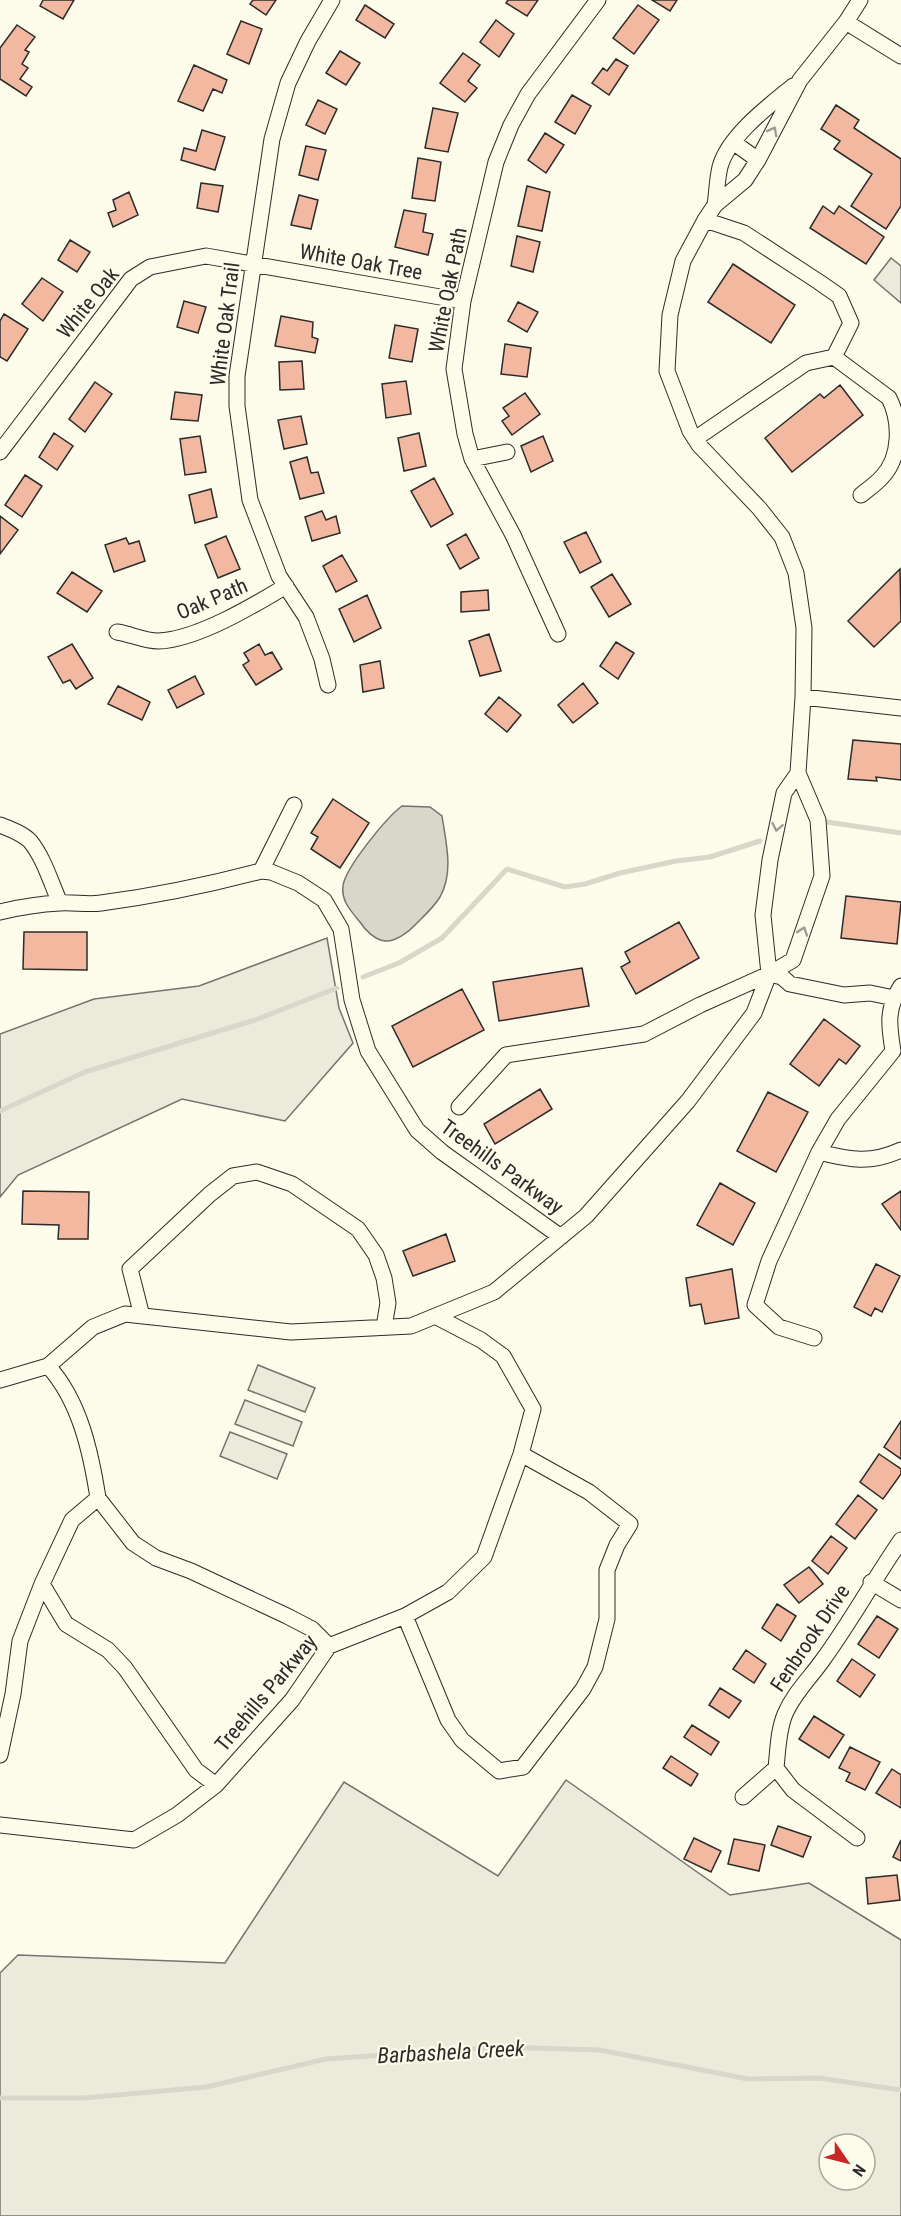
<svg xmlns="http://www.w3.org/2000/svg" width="901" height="2216" viewBox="0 0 901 2216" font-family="'Roboto Condensed',sans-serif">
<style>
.green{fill:#ecebdb;stroke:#74746e;stroke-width:1.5;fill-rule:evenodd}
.water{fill:#d8d7c9;stroke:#74746e;stroke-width:1.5}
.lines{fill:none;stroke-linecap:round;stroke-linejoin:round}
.stream{stroke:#d8d7c9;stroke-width:5}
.building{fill:#f2b8a0;stroke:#2b2b2b;stroke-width:1.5}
.minor-casing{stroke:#2b2b2b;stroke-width:17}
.minor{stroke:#fdfbea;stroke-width:15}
.oneway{stroke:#9e9d94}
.labels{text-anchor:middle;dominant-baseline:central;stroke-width:4.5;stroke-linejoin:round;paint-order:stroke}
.street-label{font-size:21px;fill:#2b2b2b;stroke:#fdfbea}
.water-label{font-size:22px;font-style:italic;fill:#2b2b2b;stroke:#fdfbea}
</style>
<rect width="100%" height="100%" fill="#fdfbea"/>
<!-- green -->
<path class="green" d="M891,258L901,266V303L874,280Z
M327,938L339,1008L353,1043L285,1121L182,1099L18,1175L0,1197V1034L94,999L199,986Z
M258,1365L315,1388L305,1412L248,1390Z
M245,1400L302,1422L293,1446L235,1424Z
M230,1432L287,1454L277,1479L220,1456Z
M566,1780L730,1895L809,1883L901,1940V2216H0V1973L18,1955L225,1963L344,1782L498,1876ZM829,2144H865V2180H829Z"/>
<!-- water -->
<path class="water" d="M402,806L430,807L442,816C446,843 454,872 440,897C434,907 424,916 416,924C409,932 395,942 385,941C375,940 365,930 360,922C351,911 341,901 343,886C345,868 387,817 402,806Z"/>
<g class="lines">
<!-- stream -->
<path class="stream" d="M827,822L901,833
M363,977L399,963L442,938L507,869L565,887L585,884L620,873L676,861L710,857L760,841
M0,1111L85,1072L255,1020L337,988
M0,2098H83L206,2087L326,2059L501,2047L600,2050L748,2079L819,2078L901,2090"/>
</g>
<!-- building -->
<path class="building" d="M43,0H74L63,19L40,6Z
M253,0H276L266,15L250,4Z
M508,0H538L527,16L506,3Z
M652,0H677L670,11Z
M365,5L394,24L385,38L356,20Z
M638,5L659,20L634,54L613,38Z
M496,20L514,34L499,57L480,42Z
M241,21L262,29L249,64L227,54Z
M17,25L35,37L25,50L29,52L22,64L28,68L20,79L32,87L26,96L0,79V48Z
M340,51L360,63L346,85L326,73Z
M463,53L480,65L468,81L477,88L465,102L440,83Z
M616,59L628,66L609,95L592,83L603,68L607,71Z
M194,65L227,80L222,93L213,89L203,111L178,101Z
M572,95L591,106L575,134L555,122Z
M318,100L337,109L325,134L306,125Z
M836,105L859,120L854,128L901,159V206L886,229L851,206L872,174L834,149L840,141L821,129Z
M433,108L458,113L448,152L425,148Z
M202,130L225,137L215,170L181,160L184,148L196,151Z
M545,133L564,145L546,173L528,160Z
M306,146L326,150L318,180L299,175Z
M418,158L441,162L435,201L412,198Z
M201,183L223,186L218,212L197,208Z
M527,186L550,192L542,231L518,226Z
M129,192L138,215L113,227L108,213L116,210L113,200Z
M299,195L318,200L311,229L291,225Z
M823,206L834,214L839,206L884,237L866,264L810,228Z
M404,210L426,214L423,232L433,234L428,255L395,247Z
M517,236L540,242L533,272L511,266Z
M70,240L90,252L77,272L58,260Z
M733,264L795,305L771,343L708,302Z
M42,278L63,292L43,321L22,304Z
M184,301L206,307L198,333L177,327Z
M518,302L538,312L527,332L508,321Z
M4,314L28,329L7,361L0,357V321Z
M281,316L313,322L312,337L318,339L315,353L275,346Z
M395,325L418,329L412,362L389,358Z
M505,344L531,348L527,377L501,374Z
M302,361L304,389L280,390L279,362Z
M406,381L411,414L386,418L382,384Z
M95,382L112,394L85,432L69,419Z
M840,385L863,415L792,472L765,438L820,394L824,398Z
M175,392L202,395L198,421L171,419Z
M525,393L540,414L512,435L502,421L509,416L503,408Z
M301,416L307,444L284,449L278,420Z
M54,433L73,446L57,470L39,457Z
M419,433L426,466L404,471L398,438Z
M200,436L206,472L185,475L180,439Z
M543,436L553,461L531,472L521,446Z
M307,457L311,473L318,472L324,493L300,499L290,462Z
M25,475L42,486L22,517L5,505Z
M434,478L453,514L431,527L411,491Z
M211,489L217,517L195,523L189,495Z
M322,511L326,520L336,516L340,533L312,541L305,517Z
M0,516L18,530L0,554Z
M586,532L601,562L580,573L564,542Z
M466,534L479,558L460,569L447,545Z
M226,536L240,569L218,578L205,545Z
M126,538L129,544L139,541L145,561L114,572L105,545Z
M342,555L357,581L336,592L323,566Z
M900,569L901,621L874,647L848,621Z
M72,572L102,591L87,612L57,593Z
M612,574L631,604L609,617L591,587Z
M488,590L489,610L461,612V592Z
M367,595L381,628L354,642L339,609Z
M489,634L501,671L480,676L469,641Z
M616,642L634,653L618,679L600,666Z
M72,644L93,678L76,689L70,680L63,683L48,657Z
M259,644L265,655L272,652L282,669L256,685L243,665L249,661L244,653Z
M380,661L384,688L363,692L360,665Z
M195,676L204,694L177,708L168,690Z
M583,683L598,703L573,723L558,705Z
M118,686L150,702L142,720L108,704Z
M499,697L521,715L507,732L485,714Z
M853,740L901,744V780L876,777L877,781L848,779Z
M333,799L369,823L340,868L311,849L318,837L311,833Z
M846,896L901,902L897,944L841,938Z
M679,922L699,958L636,994L621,967L630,962L625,952Z
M24,932H87V970L23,969Z
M582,968L589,1006L499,1021L493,982Z
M462,989L484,1030L413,1067L392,1026Z
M824,1019L860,1046L846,1064L839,1059L819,1086L790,1064Z
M540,1089L552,1109L495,1144L484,1124Z
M768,1092L808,1112L776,1172L737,1151Z
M720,1183L755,1203L733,1245L697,1225Z
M23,1191L89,1192L88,1239H58L59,1225L22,1224Z
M901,1191V1230L882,1204Z
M446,1234L455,1261L413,1276L403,1251Z
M876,1264L900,1276L882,1312L875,1308L871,1316L854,1307Z
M732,1269L739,1318L705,1324L701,1304L690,1306L686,1278Z
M901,1421V1459L884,1447Z
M879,1454L901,1469V1474L883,1499L860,1482Z
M858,1495L877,1510L855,1539L836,1524Z
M831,1536L847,1548L828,1574L812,1561Z
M809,1567L823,1584L799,1603L784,1585Z
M777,1604L796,1616L781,1641L762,1628Z
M877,1616L898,1629L879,1658L858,1644Z
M746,1650L766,1664L754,1683L733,1669Z
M852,1659L875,1675L860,1697L837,1681Z
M720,1688L741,1701L729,1718L709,1705Z
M814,1716L844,1735L829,1758L799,1739Z
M692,1725L719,1742L711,1755L684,1737Z
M850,1747L880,1762L865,1790L846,1781L850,1773L839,1768Z
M671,1756L698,1774L691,1786L663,1768Z
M892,1769L901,1775V1808L876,1793Z
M778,1826L811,1837L803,1857L771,1845Z
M694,1838L721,1851L711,1872L684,1859Z
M734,1839L765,1845L759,1871L728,1864Z
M901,1840V1861L893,1857Z
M897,1875L900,1900L868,1904L866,1878Z"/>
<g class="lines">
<defs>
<path id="minor" d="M846,22L901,56
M733,142L758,160
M715,205C717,192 717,179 720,167C728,136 770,105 793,86
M705,220L744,233L819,282L839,296L851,323L834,357L889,398C901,422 901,457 882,477C876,484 868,489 861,495
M695,439L806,363L834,357
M0,452L131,279L150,267L206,256L463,301
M472,459L507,452
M117,632C130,634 145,641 158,641C196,640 253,606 286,586
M558,634L513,535L472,459L465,434L454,369L463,301L496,162L511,125L528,94L598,0
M328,685L322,659L306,617L279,576L250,500L237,406V376L272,139L288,83L308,41L332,0
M803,697L901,708
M0,825C10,829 22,833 30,841C44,858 51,883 60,903
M261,871L271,872L298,883L324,900L341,929L352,1000L368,1051L417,1130L442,1152L561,1237
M0,912C20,907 39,904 60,903C73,902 88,905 101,903C155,896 208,885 261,871L294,805
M769,974L782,977L790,984L844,995L870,993L894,998
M459,1107L506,1055L644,1034L700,1005L769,974L793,960L822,876L818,820L798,773L803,697L804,628L796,573L782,537L759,508L699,445L690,431L667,371L670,315L683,261L705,220L715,205L745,180L758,160L800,80L846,22L860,0
M819,1152C851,1160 870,1164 901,1150
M142,1316L130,1269L210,1194L233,1176L257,1172L292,1184L358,1229L376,1255L384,1278L388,1303L384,1327
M814,1338L779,1327L755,1305L769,1261L819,1152L838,1119L893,1051C889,1026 886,1009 901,986
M0,1380L48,1366L93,1327L125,1314L291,1332L411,1326L494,1292L586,1216L688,1101L754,1013L769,974L763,915L770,860L784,793L798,773
M98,1498L133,1543L156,1558L191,1571L287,1616L312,1629L329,1646
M871,1582L901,1600
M42,1584L66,1624L108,1650L125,1668L196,1770L216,1785
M405,1616L448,1720L462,1740L499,1771L523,1767L583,1689L595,1667L607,1619V1570L617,1545L630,1524L589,1492L521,1454
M0,1755L13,1694L20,1641L42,1584L72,1520L98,1498C91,1453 80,1401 48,1366
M743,1797L776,1768
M0,1825L134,1840L177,1815L216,1785L292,1700L329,1646L405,1616L448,1592L484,1557L521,1454L533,1409L503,1356L481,1340L435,1316
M857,1838L793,1790L776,1768C778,1750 778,1731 785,1714C794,1693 810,1678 822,1661C850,1623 874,1579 901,1540"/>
</defs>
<!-- minor casing -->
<use href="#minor" class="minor-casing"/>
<!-- minor -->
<use href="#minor" class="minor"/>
</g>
<!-- one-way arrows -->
<defs><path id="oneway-chevron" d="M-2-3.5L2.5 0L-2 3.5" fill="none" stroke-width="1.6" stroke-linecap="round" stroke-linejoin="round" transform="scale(1.5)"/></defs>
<g class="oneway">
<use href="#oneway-chevron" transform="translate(773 131) rotate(-62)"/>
<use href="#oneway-chevron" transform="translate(777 827) rotate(102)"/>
<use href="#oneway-chevron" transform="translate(803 931) rotate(-71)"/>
</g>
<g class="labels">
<!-- street labels -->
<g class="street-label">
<text transform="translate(361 262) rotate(10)">White Oak Tree</text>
<text transform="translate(448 290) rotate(-79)">White Oak Path</text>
<text transform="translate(88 303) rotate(-51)">White Oak</text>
<text transform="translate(225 324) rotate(-83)">White Oak Trail</text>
<text transform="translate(212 599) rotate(-23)">Oak Path</text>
<text transform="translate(502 1167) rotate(36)">Treehills Parkway</text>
<text transform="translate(810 1638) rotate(-56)">Fenbrook Drive</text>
<text transform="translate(266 1693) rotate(-50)">Treehills Parkway</text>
</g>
<!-- water labels -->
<g class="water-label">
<text transform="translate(451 2052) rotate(-3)">Barbashela Creek</text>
</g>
</g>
<!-- north arrow -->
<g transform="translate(847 2162) rotate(125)"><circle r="28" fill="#fdfbea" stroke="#a9a89e" stroke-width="1.5"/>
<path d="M0-4.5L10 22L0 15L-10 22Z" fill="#c62828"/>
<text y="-9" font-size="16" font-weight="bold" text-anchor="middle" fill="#2b2b2b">N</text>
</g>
</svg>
